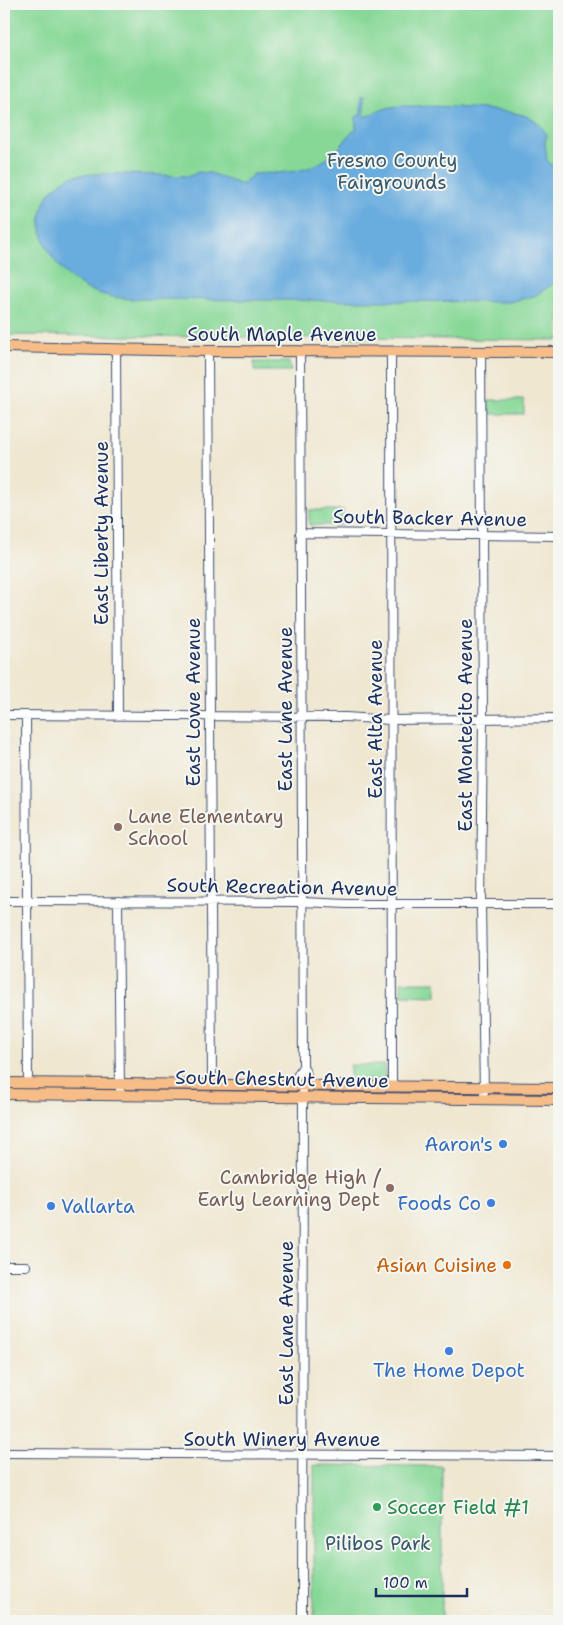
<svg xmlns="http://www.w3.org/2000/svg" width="563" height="1625" viewBox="0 0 563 1625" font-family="'Shantell Sans',sans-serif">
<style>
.green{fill:#87d897;stroke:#51847a}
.water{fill:#69acde;stroke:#426e9e}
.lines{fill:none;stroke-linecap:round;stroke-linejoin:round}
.minor-casing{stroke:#3b4b6f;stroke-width:10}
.major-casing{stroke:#3b4b6f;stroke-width:12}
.minor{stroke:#fff;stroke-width:8}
.major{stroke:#f7bd88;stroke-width:10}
.education-dot{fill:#8d6e63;stroke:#f6f6f2;stroke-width:2}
.shop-dot{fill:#3f7fe0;stroke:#f6f6f2;stroke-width:2}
.food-dot{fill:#e8710a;stroke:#f6f6f2;stroke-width:2}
.leisure-dot{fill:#2e9e5b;stroke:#f6f6f2;stroke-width:2}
.labels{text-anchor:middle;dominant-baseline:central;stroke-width:4;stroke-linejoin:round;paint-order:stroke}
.park-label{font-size:19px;fill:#36596c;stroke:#f6f6f2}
.street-label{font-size:19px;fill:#1b2f5e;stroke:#f6f6f2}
.education-label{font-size:19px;fill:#785e54;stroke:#f6f6f2;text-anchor:start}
.shop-label{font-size:19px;fill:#366cbe;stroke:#f6f6f2;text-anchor:end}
.food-label{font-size:19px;fill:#c56008;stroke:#f6f6f2;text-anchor:end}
.leisure-label{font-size:19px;fill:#27864d;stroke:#f6f6f2;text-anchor:start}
</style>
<rect width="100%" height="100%" fill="#f6f6f2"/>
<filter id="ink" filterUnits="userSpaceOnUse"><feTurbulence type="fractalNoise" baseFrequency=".02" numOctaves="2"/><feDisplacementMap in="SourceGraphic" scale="10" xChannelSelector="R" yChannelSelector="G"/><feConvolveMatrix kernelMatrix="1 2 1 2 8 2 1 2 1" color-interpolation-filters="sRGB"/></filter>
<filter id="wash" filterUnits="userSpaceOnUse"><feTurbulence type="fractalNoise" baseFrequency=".0096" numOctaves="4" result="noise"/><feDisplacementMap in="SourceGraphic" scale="20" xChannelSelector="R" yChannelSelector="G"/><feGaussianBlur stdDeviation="1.12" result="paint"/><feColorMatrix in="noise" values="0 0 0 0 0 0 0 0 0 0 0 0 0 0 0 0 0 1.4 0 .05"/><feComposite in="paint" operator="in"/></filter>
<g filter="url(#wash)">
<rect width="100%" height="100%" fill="#efe7d0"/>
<!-- green -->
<path class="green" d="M4,4H559V340L4,335Z
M254,362H289L291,371H254Z
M489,400H524V414H489Z
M309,510H343V525H309Z
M401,982H436V996L401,995Z
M350,1065H385V1078L383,1080H350Z
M314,1465L442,1466V1621H314Z"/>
<!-- water -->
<path class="water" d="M361,97H364V114L366,117C375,112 382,109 391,107C412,104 512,108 528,117C536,121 543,128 547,135L545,142L547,161L559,171V280L534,296L509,302L132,299C112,298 88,293 72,279C39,252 24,203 68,178C84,170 167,176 190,176L198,172L210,173L242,185L253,174C283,172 306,175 332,155C342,148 346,136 356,129V117L361,114Z"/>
</g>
<g filter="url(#ink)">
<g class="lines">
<defs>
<path id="minor" d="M116,350L118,715
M208,351L212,1084
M300,351L303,1066L312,1086
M391,352L392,1087
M481,352L483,719L481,905L484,1092
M300,533L559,536
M4,715L346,717L390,720L559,718
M26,715L28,1083
M4,901L302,902L347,904H559
M118,901L120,1089
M292,1085L303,1066
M4,1266H26
M4,1453L559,1456
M302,1621L303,1093"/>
<path id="major" d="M4,347L208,351L559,352
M4,1083L559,1088
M4,1094L559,1100"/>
</defs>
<!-- minor casing -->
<use href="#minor" class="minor-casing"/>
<!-- major casing -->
<use href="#major" class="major-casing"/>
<!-- minor -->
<use href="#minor" class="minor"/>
<!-- major -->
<use href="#major" class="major"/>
</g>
</g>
<!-- markers -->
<g class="education-dot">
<circle cx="118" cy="827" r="5"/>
<circle cx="390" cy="1188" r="5"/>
</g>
<g class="shop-dot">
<circle cx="503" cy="1144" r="5"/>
<circle cx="491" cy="1203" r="5"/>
<circle cx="51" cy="1206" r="5"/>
<circle cx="449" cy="1351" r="5"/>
</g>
<circle class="food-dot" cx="507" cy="1265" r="5"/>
<circle class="leisure-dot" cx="377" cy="1507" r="5"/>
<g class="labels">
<!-- park labels -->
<g class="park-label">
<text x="392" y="160">Fresno County<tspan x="392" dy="22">Fairgrounds</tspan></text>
<text x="378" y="1543">Pilibos Park</text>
</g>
<!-- street labels -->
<g class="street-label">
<text x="282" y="334">South Maple Avenue</text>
<text transform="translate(430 518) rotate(1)">South Backer Avenue</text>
<text transform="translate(101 533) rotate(-90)">East Liberty Avenue</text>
<text transform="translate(193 702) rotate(-90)">East Lowe Avenue</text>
<text transform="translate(285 709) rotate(-90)">East Lane Avenue</text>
<text transform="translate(375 719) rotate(-90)">East Alta Avenue</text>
<text transform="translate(465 725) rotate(-90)">East Montecito Avenue</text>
<text transform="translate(282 887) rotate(1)">South Recreation Avenue</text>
<text transform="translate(282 1079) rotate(1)">South Chestnut Avenue</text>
<text transform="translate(286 1323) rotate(-90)">East Lane Avenue</text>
<text x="282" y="1439">South Winery Avenue</text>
</g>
<!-- education labels -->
<g class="education-label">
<text x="128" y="816">Lane Elementary<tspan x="128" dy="22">School</tspan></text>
<text x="380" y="1177" text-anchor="end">Cambridge High /<tspan x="380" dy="22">Early Learning Dept</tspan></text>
</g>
<!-- shop labels -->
<g class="shop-label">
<text x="493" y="1144">Aaron's</text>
<text x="481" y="1203">Foods Co</text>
<text x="61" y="1206" text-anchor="start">Vallarta</text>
<text x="449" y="1370" text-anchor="middle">The Home Depot</text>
</g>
<!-- food labels -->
<g class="food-label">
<text x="497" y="1265">Asian Cuisine</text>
</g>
<!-- leisure labels -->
<g class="leisure-label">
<text x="387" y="1507">Soccer Field #1</text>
</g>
</g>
<!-- margin -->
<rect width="563" height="1625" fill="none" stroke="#f6f6f2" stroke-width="20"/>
<!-- scale -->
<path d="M376 1588v8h91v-8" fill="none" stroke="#1b2f5e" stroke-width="2.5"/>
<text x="383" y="1588" font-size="15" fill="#1b2f5e" stroke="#f6f6f2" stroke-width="4" paint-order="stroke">100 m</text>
</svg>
